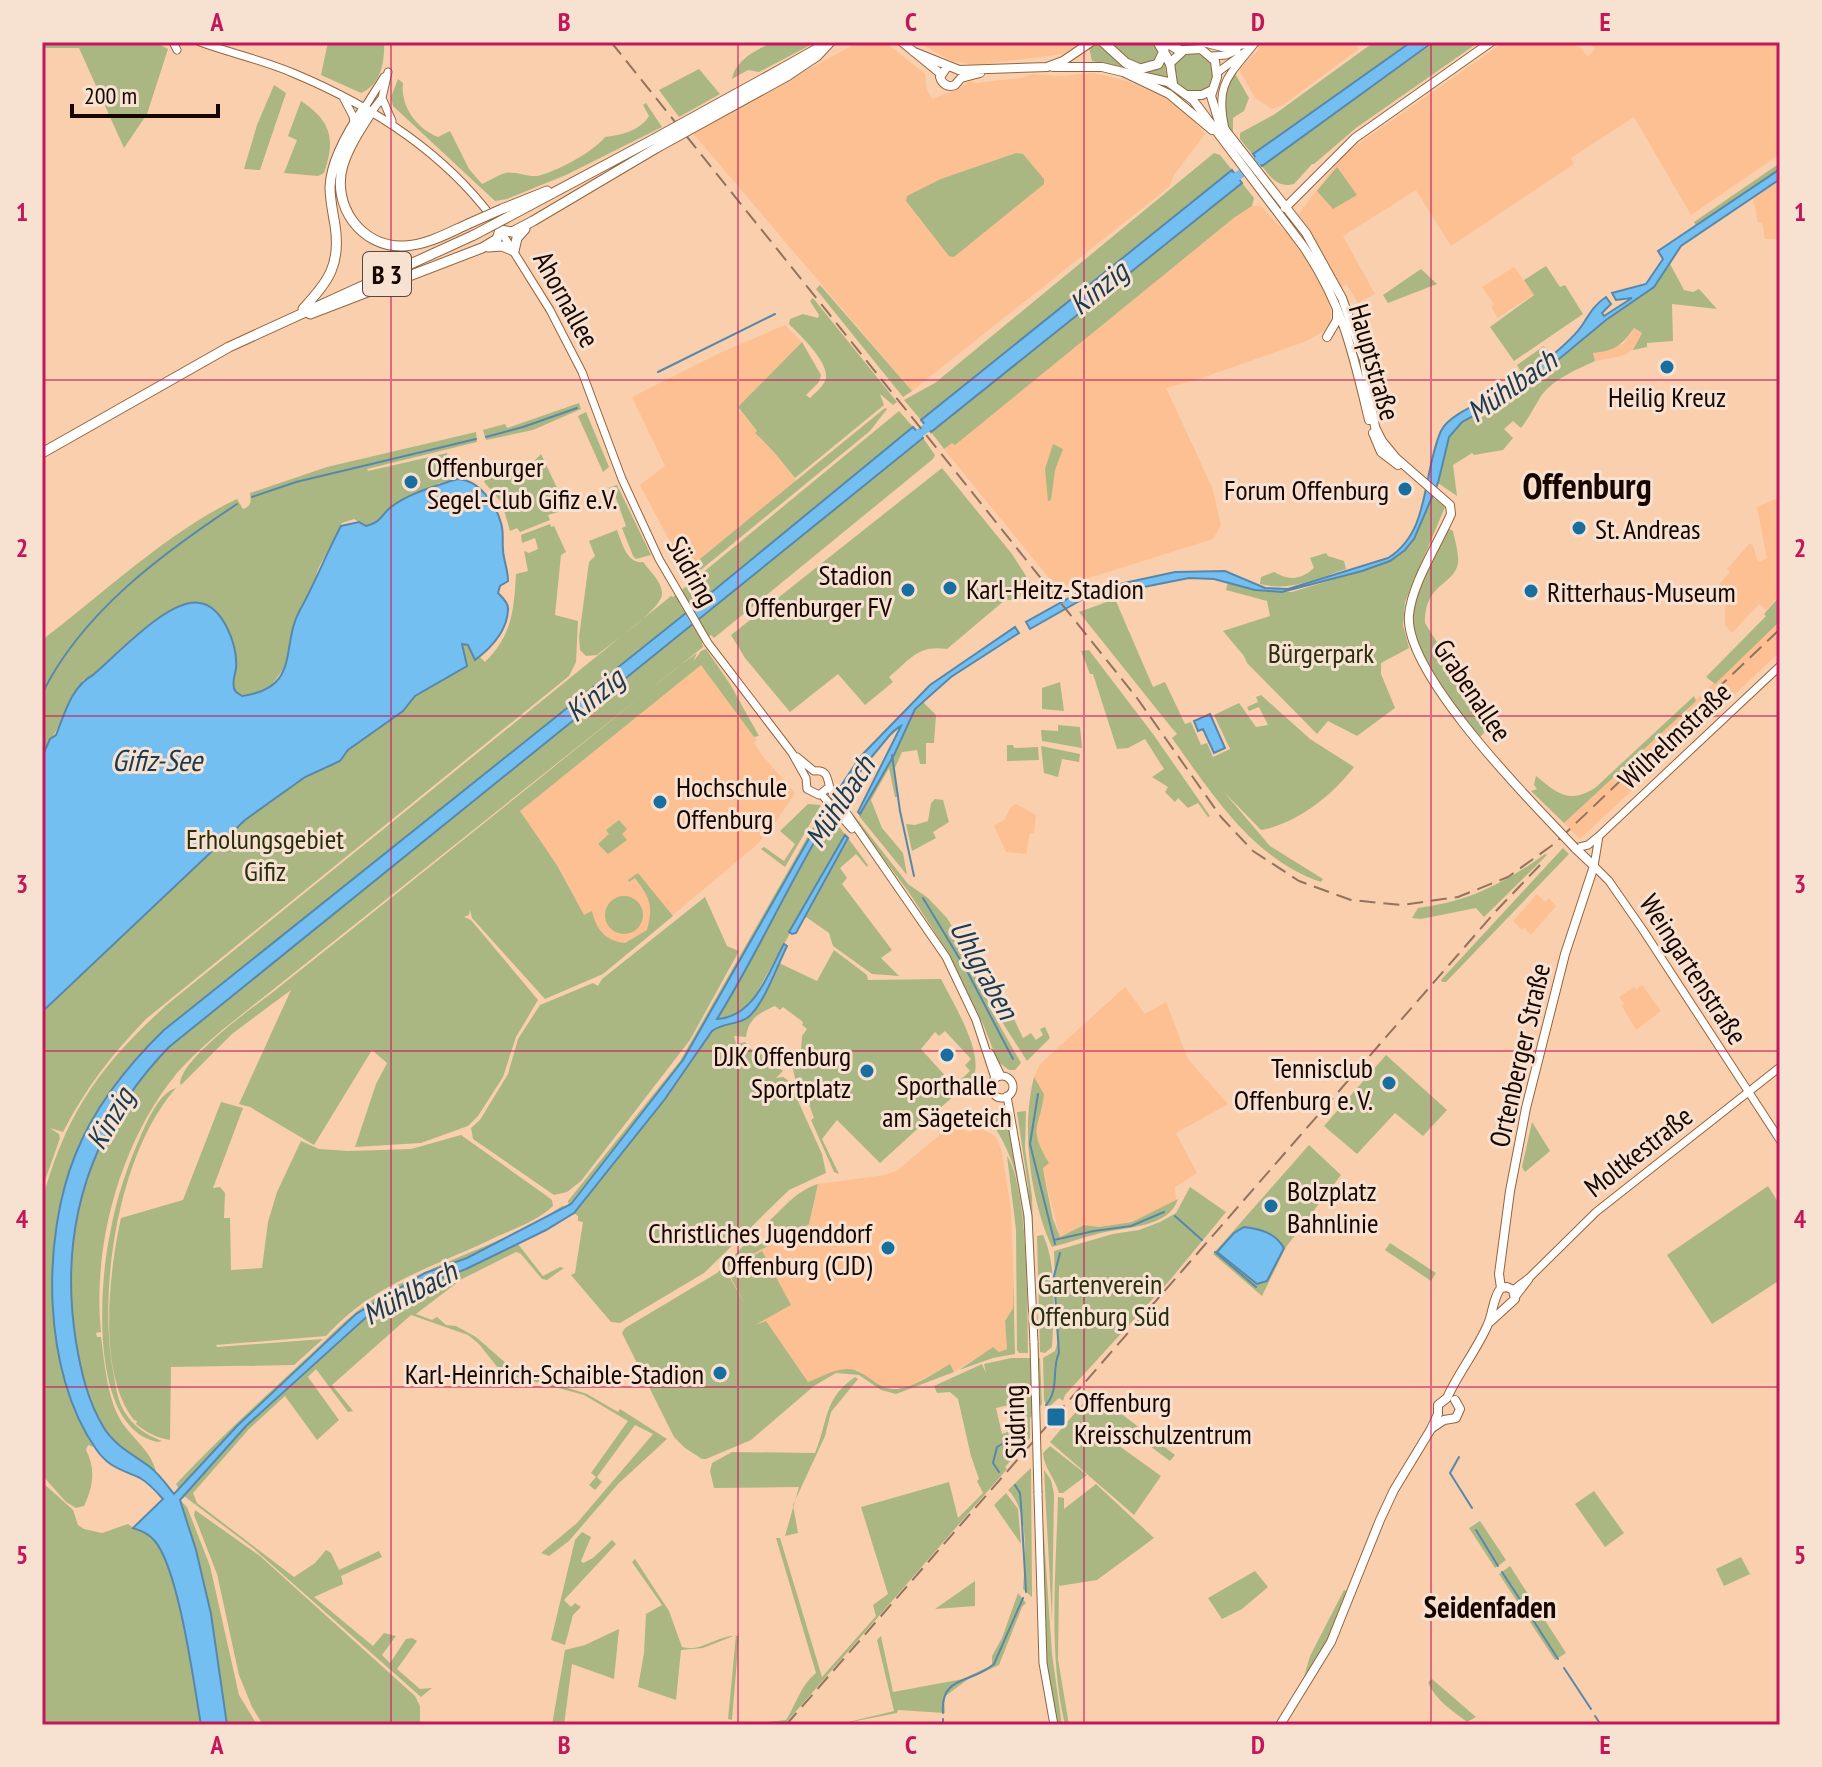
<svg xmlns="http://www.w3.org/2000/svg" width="1822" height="1767" viewBox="0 0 1822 1767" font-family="'PT Sans Narrow',sans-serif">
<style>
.built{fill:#fcc092}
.green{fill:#aab783;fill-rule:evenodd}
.water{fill:#74bff2;stroke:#5888a9;stroke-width:2}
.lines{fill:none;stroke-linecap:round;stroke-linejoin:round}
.stream{stroke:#5888a9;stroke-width:2}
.river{stroke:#74bff2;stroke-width:9}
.tertiary-casing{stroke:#94643d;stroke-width:9}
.secondary-casing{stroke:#94643d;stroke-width:10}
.trunk-casing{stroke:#94643d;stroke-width:11}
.tertiary{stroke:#fff;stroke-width:7}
.secondary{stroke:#fff;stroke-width:8}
.trunk{stroke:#fff;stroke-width:9}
.rail{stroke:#92735e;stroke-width:2;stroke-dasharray:16 8;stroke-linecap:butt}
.tertiary-bridge-casing{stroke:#94643d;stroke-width:9;stroke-linecap:butt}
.secondary-bridge-casing{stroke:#94643d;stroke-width:10;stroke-linecap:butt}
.trunk-bridge-casing{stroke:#94643d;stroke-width:11;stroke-linecap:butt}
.tertiary-bridge{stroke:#fff;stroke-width:7}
.secondary-bridge{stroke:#fff;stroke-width:8}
.trunk-bridge{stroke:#fff;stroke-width:9}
.grid{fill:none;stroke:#c2185b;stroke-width:2;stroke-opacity:0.55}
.poi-dot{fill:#186f9f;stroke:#f7e1d1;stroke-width:3}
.labels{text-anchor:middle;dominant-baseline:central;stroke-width:6;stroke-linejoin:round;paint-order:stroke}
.shield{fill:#f7e1d1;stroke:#5a483f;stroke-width:2}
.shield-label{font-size:26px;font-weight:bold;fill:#170600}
.street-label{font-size:28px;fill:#170600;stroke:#f7e1d1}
.poi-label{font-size:28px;fill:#170600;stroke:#f7e1d1;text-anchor:start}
.park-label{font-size:28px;fill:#282f0d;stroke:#f7e1d1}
.water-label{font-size:30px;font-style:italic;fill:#193a4f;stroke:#f7e1d1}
.neighbourhood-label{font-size:30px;font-weight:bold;fill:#170600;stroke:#f7e1d1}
.district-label{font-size:36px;font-weight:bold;fill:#170600;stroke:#f7e1d1}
.neatline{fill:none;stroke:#c2185b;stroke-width:3}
.grid-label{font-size:26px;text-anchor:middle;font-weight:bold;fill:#c2185b}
</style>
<rect width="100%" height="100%" fill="#facfae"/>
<!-- built -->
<path class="built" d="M859,42H885L925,74L927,90L932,99L958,89L970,81L976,83L1021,78L1032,74L1059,76L1093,73L1127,81L1164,97L1190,116L1205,134L1174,175L1169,187L912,391L692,132Z
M917,42H1084L1063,54L977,65L952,61Z
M1255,42H1353L1359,49L1283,105L1272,109L1255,98L1240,71V68L1259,49Z
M1504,42H1565L1580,47L1588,57L1595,49L1589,42H1780V154L1691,215L1634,117L1571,158L1574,164L1451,246L1416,190L1343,236L1375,294L1358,303L1346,284L1328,301L1331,309V322L1323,332L1304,342L1199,379L1166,388L1212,487L1221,525L1213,539L1057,588L944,449L952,442L955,444L1235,217L1252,206H1261L1285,232L1344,154Z
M1780,179V239H1765L1762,223H1758L1753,197Z
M1514,267L1534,294L1498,318L1491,307L1494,304L1482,287Z
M785,325L802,342L738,408L797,481L685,570L640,485L665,466L632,397L722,352Z
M1634,328L1642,333L1633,350L1622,356L1595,361L1593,353L1608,351L1624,343Z
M1780,497V594L1767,610L1759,604L1732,633L1725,625V606L1728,602L1717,587L1730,572L1727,569L1750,543L1753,545L1757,560L1760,562L1767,558L1757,507Z
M1780,621V652L1580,839L1564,823Z
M701,664L757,740L754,743L762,755L795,793L769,832L754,847L629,952L607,943L584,916L557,864L519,811Z
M1016,804L1036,815L1034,833H1030L1026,854L1006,852L994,826L1004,820L1011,807Z
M1537,894L1545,902L1549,898L1556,906L1531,935L1524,928L1522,930L1513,921Z
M1642,985L1661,1011L1636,1030L1622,1006L1624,1004L1619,997L1634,987L1636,990Z
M1125,987L1145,1014L1166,1002L1188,1059L1228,1104L1176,1133L1197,1173L1175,1187L1176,1200L1132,1222L1099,1227L1084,1225L1060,1237L1044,1175L1043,1168L1049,1163L1037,1144L1036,1122L1044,1094L1034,1077L1040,1064Z
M950,1126L971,1132L978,1126L996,1137L1002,1152L1011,1210L1013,1260V1308L1005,1321L1007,1349L999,1352L993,1347L954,1372L949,1365L906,1388H884L857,1370H844L808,1382L765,1321L755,1326L725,1269L809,1224L818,1184L885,1175L898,1170Z"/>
<!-- green -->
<path class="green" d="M42,42H141L148,45L157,43L168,49L147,114L124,148L79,48H42Z
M328,42H384C385,61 381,85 361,93L321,75Z
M772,42H816L759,72L748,70L732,79C736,59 756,51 772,42Z
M1101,42L1147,71L1154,70L1164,58L1167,79L1092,61L1089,48L1091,44Z
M1108,42H1155L1159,51L1155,64C1133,69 1123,56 1108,42Z
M1374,42H1410L1252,154L1240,139V133L1275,114Z
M1435,42H1479L1356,128L1314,164H1312L1294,184C1278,188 1271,178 1262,166Z
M1184,53H1198L1212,63L1213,77L1206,92L1188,91L1177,83L1173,61Z
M699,69L720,94L679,117L659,90Z
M1234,72L1249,98L1244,111L1233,118V137C1217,111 1222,98 1234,72Z
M398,79L403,83C400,106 417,129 438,137L450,131L469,169L482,184C489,181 498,175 505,173C515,171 527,177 537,176C554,173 595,151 605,137C621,135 640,131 649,116L643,105L646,103L662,127L566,175L507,199L495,201L393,106L391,97Z
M274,85L286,93L260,170L244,169L257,125Z
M301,101C331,121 336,139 324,173L318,176L284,173L297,140L288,136Z
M1016,153L1023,154L1044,179V184L954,257L949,256L906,201L907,196L941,179Z
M1214,153L1220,155L1232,170L921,420L904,400L935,383Z
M1780,163V169L1696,226L1694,222Z
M1337,167L1357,195L1333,209L1317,191Z
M1242,183L1254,198L1252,206L1235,217L955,445L952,443L944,449L931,432Z
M1669,262L1684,290L1693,292L1699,289L1717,309L1672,304L1673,341L1647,343V347L1633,350L1642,333L1634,328C1622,345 1615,351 1593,353L1595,361C1578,369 1553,379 1541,396C1534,407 1529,418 1521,428L1513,421L1504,429L1513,438L1503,450L1474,455L1472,453L1453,465L1457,496L1438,483L1449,437L1462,422L1524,389L1606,320L1654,287Z
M1546,266L1560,287L1565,285L1583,314L1514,361L1490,327L1534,295L1524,280Z
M1421,269L1437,284L1388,303L1383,295Z
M820,285L912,391L903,397L816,289Z
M813,298L897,402L893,405L880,394L884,405L795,478C782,462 770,446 755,433L757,431L738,407L802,342L821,375L819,382L806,395L810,398C816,392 824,386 826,378C828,361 800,335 789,324L790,319L803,314L818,318L819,315L810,301Z
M1544,346L1550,354L1517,382L1512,376L1520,370L1517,365Z
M579,403L581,409L533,430L486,440L483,430L505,424L507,428Z
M885,408L887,409L870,431L702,569L693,572L685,571Z
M899,411L913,427L696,605L165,1030L125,1071L66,1182L58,1212L52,1287L57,1347L68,1386L94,1447L88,1445L86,1450C96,1469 93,1487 84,1506L76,1508L66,1502L42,1475V1201C66,1112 101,1064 169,1003L671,596L673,597L683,589Z
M586,412L609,467L603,472L578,416Z
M476,432L477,442L367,469L368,471L447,453L454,481L439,483L372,524L366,526L354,519L342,523L318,569L309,599L295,623L288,663L270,687L256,694L239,695L233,685L235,671L158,619L93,675L83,680L42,757V640C103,594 165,534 233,501L237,499L243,509C252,506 251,501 250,493L327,467Z
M923,438L935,455L933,459L714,638L711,635L702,643L703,647L221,1031C206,1044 190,1058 177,1073C121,1141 92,1244 101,1332L96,1333L97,1337H101C105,1365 107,1400 123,1424C135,1441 150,1450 156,1471C145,1466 123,1452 112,1441C70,1391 64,1272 77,1210C81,1189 90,1166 98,1146C114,1109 141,1076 169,1047Z
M1053,444L1063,449L1055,470L1051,500L1048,501L1045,469Z
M541,454L560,494L552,498L558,512L548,515L550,520L520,532L517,528L510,531L502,503L484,482L490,473L532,463Z
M942,468L1012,554L1033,587L1016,600H1005L947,649C917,645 911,659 889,677L893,682L865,705L838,674L790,712L745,658L731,635Z
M617,485L651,555L636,559L633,556L622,528L626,526L613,490L608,488Z
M1431,496L1445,507L1405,602L1403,625L1409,648L1381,663V674L1395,708L1357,736L1328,721L1317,734L1247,663L1244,656L1223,631L1270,616L1267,601L1226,590L1228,582L1266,592H1292L1377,566L1411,545Z
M550,524L551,527L554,526L566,552L561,555L555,615L578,621L576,662L569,676L146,1019C112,1054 85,1089 63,1132L50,1128L59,1134L60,1138L42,1189V1012L245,820L305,777L340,761L348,750L403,711L415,696L466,666L462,644L468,645L475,660L480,657L485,662C512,636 514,610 516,574L528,571L524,551L529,553L538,549L535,538L522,543L521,535Z
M1448,528L1453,531C1455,541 1459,553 1458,563C1454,586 1425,582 1425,623L1490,727L1479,738C1454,711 1410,651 1413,614C1415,591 1438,550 1448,528Z
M617,530C622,543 627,564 643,562C649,570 663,583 662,594C661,610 610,644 597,655L586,656L580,650L579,637L589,562L595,556L589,541Z
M1326,553L1328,556L1344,561L1346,569C1318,578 1290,592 1260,584L1261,577L1274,572C1289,581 1301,580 1314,568L1310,558Z
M1780,596V621L1715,684L1706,677L1766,616L1764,614Z
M1115,599L1153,687L1165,682L1185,724L1191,722L1201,745L1207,743L1213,757L1230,749L1214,715L1239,703L1256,727L1268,725L1259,707L1249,711L1247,707L1258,702L1256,697L1261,695L1310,739L1354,767C1333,795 1296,824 1261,830L1223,791L1270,846L1323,879L1321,882C1253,859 1212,794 1172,738L1177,734L1171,727L1079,612Z
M706,649L730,684L759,736L754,737L701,665L520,811L557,865L584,915L592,911C596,929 605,941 625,943L647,930C654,904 649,897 635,878L629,882L628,880L638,873L673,916L603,974L545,999L472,918L470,910L469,915L464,917L471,920L538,1000L516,1037L503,1077L478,1116L468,1126L421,1143L355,1147L376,1084L387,1063L372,1050L314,1145L250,1107L239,1104L291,990L232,1034L181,1085L180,1083C183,1057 251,1009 273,992C408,885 541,777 675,669L697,653L693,662L701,651Z
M1089,650L1153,734L1210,816L1208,817L1198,803L1188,808L1178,798L1175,802L1165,792L1168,787L1152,777L1164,769L1145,739L1128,748L1117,749L1093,674H1090L1081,651Z
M1060,682L1064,711L1042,709V688Z
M1694,696L1696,701L1564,823L1531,791L1537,789L1534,785L1536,776C1558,794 1569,804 1595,788Z
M922,701L936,715L934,743H926V764H920L917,750L902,752L894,770L899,797H895L889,768L871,800L882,828L903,853L907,875L859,816L915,709Z
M1058,725L1080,727L1082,748L1042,741L1041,730L1058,731Z
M1007,745H1013L1014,748L1038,747L1039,760L1007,761Z
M1041,746L1080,754L1079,762L1062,759L1058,777L1044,773Z
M935,799L943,800L949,822L933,832L936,838L912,851L906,824L915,825L928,821L931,803Z
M808,804L821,805L785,867L761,849L764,847L784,861L795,844L780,831Z
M825,806L827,807L683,1060L569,1205L568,1201L680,1061Z
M831,814L845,835L751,1003L739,1014L716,1019Z
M853,814L908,884L928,898L947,918L970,956L991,1010L1021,1063L1015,1070H1009L998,1062L983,1024L947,951L908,891L859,826Z
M619,820L627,829L622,834L627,840L608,854L598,844L609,834L606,830Z
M848,838L868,865L867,867L856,854L840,868L847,878L842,884L892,950L881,958L899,976L872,974L833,946L829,933L806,917L802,921Z
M1563,848L1569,854L1446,982H1442L1441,980Z
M1545,854L1547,855L1484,917L1476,908L1421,919L1412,918L1418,908C1468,902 1505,883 1545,854Z
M605 915a19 19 0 1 1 38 0a19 19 0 1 1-38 0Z
M705,897L727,946L739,951L690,1040L581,1181L567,1192L554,1195L473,1139L471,1128L480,1120L508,1074L518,1039L540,1005L593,983L598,986L602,979Z
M834,950L867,975L868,980L941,979C952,1001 983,1051 974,1075C972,1082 966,1085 961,1089L957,1083L970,1071L965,1065L971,1059L945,1031L939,1036L935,1032L921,1049L959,1091L880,1163L837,1120L822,1139L839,1174L834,1172L811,1120L814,1118L804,1091H798L793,1069L790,1067L801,1051L802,1036L807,1029L802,1025L803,1022L783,1007L780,1010L775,1006C759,1013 748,1019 746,1037L734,1036L736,1044L745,1042L752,1050L765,1056L763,1067L771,1061L783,1071L776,1078L783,1077L789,1081L822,1154L826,1173L789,1190L704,1273L620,1323L611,1322L571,1275L575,1273L583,1222L578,1221V1216L574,1213L665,1099L712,1031L754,1011L779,963L817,981Z
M1006,1002L1010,1009L1005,1012L1009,1021L1014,1019L1023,1038L1031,1033L1036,1040L1043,1035L1040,1029L1045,1027L1050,1038L1027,1061L995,1011Z
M1386,1055L1447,1110L1423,1136L1395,1113L1357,1154L1324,1126Z
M1034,1077L1044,1094C1040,1129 1027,1127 1049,1163L1043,1168L1044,1175L1053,1219L1060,1237L1084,1225L1099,1227L1132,1222L1178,1199C1169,1228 1125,1227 1101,1233C1084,1237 1068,1243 1052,1247C1030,1199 1021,1128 1034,1077Z
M176,1088C118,1153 97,1292 114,1376C116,1388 118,1401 124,1411C133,1426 146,1435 162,1441L158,1442C89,1429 99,1285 110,1234C116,1199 127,1167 141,1135C148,1120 159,1093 176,1088Z
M221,1102L243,1108L213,1188L220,1187L225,1193L224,1218H230L231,1270L262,1268L268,1222L277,1192L301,1141L319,1149L348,1151L411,1149L461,1135L544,1194L552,1200L553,1206C538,1220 517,1228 498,1236C435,1267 375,1282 326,1336L216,1345L217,1347L323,1339L294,1365L171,1367L170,1440C156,1438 146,1432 136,1424L137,1421L134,1420C97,1374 109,1272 121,1218L183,1200Z
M1026,1111L1025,1149L1032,1196L1034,1264L1028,1186L1017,1112Z
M1003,1115C1024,1160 1025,1221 1028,1270C1023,1219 1023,1160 988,1119Z
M1532,1122L1550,1151L1525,1172L1522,1167Z
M1309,1145L1341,1175L1286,1247L1262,1296L1213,1254Z
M1007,1156C1029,1189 1027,1310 1028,1353H1019L1017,1350L1016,1230Z
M818,1184L809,1224L725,1269L747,1308L727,1270L762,1251L791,1305L755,1325L766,1321L808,1382C822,1377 842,1364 857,1371C872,1377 879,1390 897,1389C915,1387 934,1373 950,1364L954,1372L896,1394L881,1390L859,1375L836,1373L814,1386L751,1440L706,1459H702L685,1448L674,1437L622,1333L625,1328L717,1273L749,1240L755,1247L772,1238L766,1224C784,1208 794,1192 818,1184Z
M1768,1186L1780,1205V1280L1712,1324L1667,1255Z
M1190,1187L1226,1212L1170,1280L1065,1395L1063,1401L1059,1398L1048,1408L1044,1400L1043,1358L1055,1351L1057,1344L1054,1251L1113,1234L1139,1230L1160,1222L1176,1213Z
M562,1206L566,1207L467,1258L425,1273L356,1314L237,1426L179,1489L176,1484C215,1442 257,1404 299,1365C328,1339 352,1310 387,1291C443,1259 508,1243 562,1206Z
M1043,1235C1057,1264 1054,1314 1052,1347L1045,1353L1040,1352L1037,1236Z
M1390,1243L1436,1273L1431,1281L1385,1250Z
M518,1244L543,1276L560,1267L564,1268L547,1280L542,1279L521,1254L516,1252L462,1279L416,1314L432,1320L437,1317L446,1325L456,1326L476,1337L515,1371L587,1394L618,1412L620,1409L667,1439L618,1484L569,1541L549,1556L541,1553L577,1523L653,1434L635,1425L597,1477L602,1482L595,1490L589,1485L596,1477L591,1473L628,1421L584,1395L502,1373L479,1344L468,1335L411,1315L332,1385L353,1411L348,1412L316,1369L308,1377L339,1420L317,1440L285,1396L249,1429L193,1493L197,1503L294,1577L315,1563L326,1550L331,1553L339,1570L379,1551L382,1557L341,1576L343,1584L314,1597L373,1646L384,1633L396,1636L382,1655L390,1663L406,1639L412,1638L417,1641L397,1669L420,1689L432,1688L421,1697L253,1548L184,1496L246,1426L372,1312L415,1288L466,1269Z
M1013,1271L1015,1354L993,1358L959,1370L993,1347L999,1352L1007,1349L1005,1321L1013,1308Z
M1011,1358H1040L1042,1404L1030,1418V1438L1005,1467L1007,1469L784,1725H736L786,1720C797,1703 800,1686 816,1673L776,1538H780L822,1677L876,1616L873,1605L888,1594L861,1507L949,1482L958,1518L983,1493L977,1481L979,1479L971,1456L958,1399L950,1392L937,1393L934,1386L982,1364L986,1373L984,1364ZM1017,1403L1021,1427L1002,1434L996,1408Z
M855,1377L858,1379L831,1412L825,1436L793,1505L798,1533L785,1536L799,1487L714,1488L710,1471L712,1463L732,1452L815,1453C828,1422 823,1399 855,1377Z
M1093,1392L1175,1455L1170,1461L1127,1429L1115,1443L1161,1476L1134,1515L1050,1442Z
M1050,1446L1087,1475L1063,1493H1059C1055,1478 1044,1468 1043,1453Z
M1031,1468L1032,1596V1597L1023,1589C1025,1561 1030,1511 1008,1490Z
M1044,1470L1051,1480L1054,1494L1052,1620Z
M42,1482L73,1510L78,1525L84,1529L102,1533L128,1524C136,1531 146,1531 154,1540C179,1567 194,1685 201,1725H42Z
M1096,1484L1154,1538L1097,1580L1059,1586L1058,1659L1069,1725H1065C1048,1653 1056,1571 1058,1497L1064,1498V1509Z
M1594,1491L1624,1533L1605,1547L1575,1504Z
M1006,1493L1018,1509L1021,1544L994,1505Z
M1041,1493L1052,1654L1062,1725H1058C1038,1651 1044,1569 1041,1493Z
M179,1499L187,1507L210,1566L239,1695L257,1725H227L211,1614Z
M195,1510L260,1556L415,1696L420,1706V1725H263L252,1707L239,1675L217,1574L194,1515Z
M1480,1521L1506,1560L1495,1568L1469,1528Z
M582,1532L591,1537L581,1561L583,1563L593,1558L612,1540L616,1544L564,1600L571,1607L575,1603L581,1607L573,1615L565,1645L551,1640L575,1540Z
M1741,1557L1750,1574L1724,1586L1716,1569Z
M635,1559L669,1611L682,1647C702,1653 719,1633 739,1636L732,1720L728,1719L736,1635L703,1648L681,1650L676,1700L638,1687L644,1653L646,1614L662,1605L632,1562Z
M1510,1566L1537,1608L1526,1615L1499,1574Z
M1255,1571L1268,1587L1242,1609L1222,1619L1208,1598Z
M975,1581V1606L935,1609Z
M1344,1590L1347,1591L1330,1635L1302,1684L1310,1656Z
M1018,1593L1026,1603L1022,1607L999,1665L967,1680L944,1697L945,1713L898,1710L897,1713L836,1725L894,1711L877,1640L881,1636L893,1692L963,1679L992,1665V1656L1002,1638Z
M1541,1614L1566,1653L1555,1660L1530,1622Z
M619,1629L614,1679L572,1664L564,1725H552L565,1650L585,1645Z
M1432,1679L1476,1717L1467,1722C1453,1711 1435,1700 1428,1682Z"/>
<!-- water -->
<path class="water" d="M1411,42H1433L1262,166L1253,154Z
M1780,169V179L1681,246L1654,287L1606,320L1524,388L1462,422L1449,437L1438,483L1414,539L1405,550L1390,561L1362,571L1282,592L1255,590L1214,579L1189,578L1083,599L1030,629L1026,622L1078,593L1175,572L1225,571L1265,588L1288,589L1388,558C1431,532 1422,473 1441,431C1450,412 1490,400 1508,388C1527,376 1571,343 1583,324C1590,313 1594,305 1606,297L1611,304L1602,313L1604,316L1632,298L1616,300L1612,293L1646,284L1663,259L1658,251Z
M1232,170L1242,183L931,432L921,420Z
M913,427L923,438L169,1047C89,1130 58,1228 76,1342C81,1372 88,1402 104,1428C116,1447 133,1454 150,1467C159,1474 167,1485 174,1494L237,1426L356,1314L425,1273L467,1258L571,1204L683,1060L827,807L860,757L930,685L1015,627L1019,633L951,677L915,709L894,755L860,814L858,812L901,726C891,731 887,739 879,748C811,828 773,929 717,1019C755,1017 768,973 784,944L787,946C778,964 763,1007 747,1018C736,1025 722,1023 712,1031L665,1099L574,1213L546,1230L466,1269L415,1288L372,1312L246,1426L180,1500L196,1550L211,1614L227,1725H201C194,1685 179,1568 154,1540C148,1533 141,1531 133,1528L163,1499C156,1491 149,1483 140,1478C121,1469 109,1468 96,1449C42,1372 41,1238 76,1153C95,1106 128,1065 164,1030L696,605Z
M457,479C478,479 496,504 501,523C504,532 502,540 503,549C503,559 508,569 508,581L500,586L498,593C502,597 509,603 508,610C507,631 491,648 475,660L468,645L462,644L467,666L415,696L403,711L348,750L340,761L305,777L245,820L42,1012V757L50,739L56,735C65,713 71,687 93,675C116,656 169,597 200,603C224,607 238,647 236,669C235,675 232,681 234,688C235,693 238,693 242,696C302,688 280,645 300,610C315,583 326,554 341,526L359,522L366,526C382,522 380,516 391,507C409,493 436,486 457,479Z
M1210,714L1225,748L1214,753L1203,729L1198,731L1194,721Z
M845,835L848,838L796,933L792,934L789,932Z
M1244,1227C1261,1229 1275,1233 1284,1248L1267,1281L1257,1284L1217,1252L1234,1233Z"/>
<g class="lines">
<!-- stream -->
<path class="stream" d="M658,372L775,314
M486,437L523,427L577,408
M252,497L296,482L476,439
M42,694C82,612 163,553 237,504
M892,755L900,811L914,876
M923,898L967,971L1013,1059
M1038,1094L1030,1144L1055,1244
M1175,1216L1202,1240
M1054,1240L1094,1231L1131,1226L1164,1212
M1215,1252L1256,1287
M1046,1405C1060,1389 1051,1370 1059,1353L1054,1276L1060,1253
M1459,1457L1450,1473L1472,1508
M999,1472L993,1463L997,1447L1024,1431
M1015,1485L1020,1493L1021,1505L1026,1592
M1476,1530L1498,1566
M1502,1572L1529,1613
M1533,1620L1558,1659
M1564,1668L1591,1709
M943,1713C940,1675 971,1684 994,1664L1023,1598
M1595,1716L1601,1725
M943,1719V1725"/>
<!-- river -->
<path class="river" d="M1227,184L1267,154
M910,441L936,420"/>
<defs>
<path id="tertiary" d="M173,42L177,50
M200,42C230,53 263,60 293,73C370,105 440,149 491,216
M1201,42L1224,48L1255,43
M1212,56L1226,55L1237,50
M1218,72L1245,52
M382,98L392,121
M344,99L353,116L354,123
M365,107L384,77
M372,111L382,98L388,72
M1225,129C1215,84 1228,77 1254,44
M500,230L550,310L582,372L622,479L659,559L708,643L792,753L806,778L807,789L819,795L829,787
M797,757L814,771C831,769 826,783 832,792L946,957L976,1020L995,1078
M821,794L852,829
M1599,836L1594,866L1609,881L1643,930L1780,1140
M1575,848L1588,845L1599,836L1780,666
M990,1053L1001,1076
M991 1087a11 11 0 1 1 22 0a11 11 0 1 1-22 0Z
M1007,1096L1028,1216L1034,1343
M1513,1290L1530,1277L1596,1212L1780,1067
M1516,1296L1529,1279
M1038,1493L1043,1663L1054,1725"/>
<path id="secondary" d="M902,42L941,74
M914,52L959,70L1047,67L1063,61L1091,42
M947,67L940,77C942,84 948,88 955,85L961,78L980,73
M1053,67H1102L1123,72L1169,94L1212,130
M1123,72L1168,82L1193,100L1303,246C1343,305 1353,353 1369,420
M1173,84L1170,63L1184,50L1201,49L1215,61L1217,77L1211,96L1219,122L1306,233L1342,298L1364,360L1375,427L1382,441L1396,458L1450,505L1451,514C1438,544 1412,583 1409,615C1404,670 1518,788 1556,828
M1187,95H1202L1212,90
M1285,208L1355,138L1491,42
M1327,337L1337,320V309
M1373,433L1381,452L1398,465
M1491,1321L1515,1299L1513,1290L1507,1287L1501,1288
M1432,1428L1444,1420L1456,1418L1460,1409L1455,1400
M1280,1725L1331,1642L1380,1520L1394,1490L1431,1429L1438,1414V1405L1447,1398C1458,1373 1477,1350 1488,1324C1493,1313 1493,1297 1501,1288L1499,1274L1510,1191L1526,1108L1565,954L1594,866L1575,848"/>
<path id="trunk" d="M1103,42L1126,63L1140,69L1158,64L1164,51
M1158,42L1170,63
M1165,42L1181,51
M783,68L822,46
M787,76L817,56L830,42
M372,111C361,128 349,146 343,165C331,205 361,248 404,246C427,245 448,233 468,224
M502,209L547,191
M508,217L654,139
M488,247L502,246L514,251L517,238L525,229
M303,309C329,280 341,265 335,225C333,213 330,200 330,187C331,160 349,130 365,107
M310,314L482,248L497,239L500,230L512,232L533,221L658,147
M42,453L229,347L474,235"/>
</defs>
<!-- tertiary casing -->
<use href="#tertiary" class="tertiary-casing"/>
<!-- secondary casing -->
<use href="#secondary" class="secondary-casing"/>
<!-- trunk casing -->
<use href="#trunk" class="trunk-casing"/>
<!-- tertiary -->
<use href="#tertiary" class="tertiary"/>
<!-- secondary -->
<use href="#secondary" class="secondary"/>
<!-- trunk -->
<use href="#trunk" class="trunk"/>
<!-- rail -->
<path class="rail" d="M611,42L1137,698L1221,817L1253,851L1299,881L1351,900L1402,905L1458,897L1508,877L1554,844L1780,629
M786,1725L1496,911L1540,865"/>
<defs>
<path id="tertiary-bridge" d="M1034,1343L1038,1493"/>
<path id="secondary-bridge" d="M1556,828L1575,848"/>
<path id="trunk-bridge" d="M654,139L783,68
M658,147L787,76
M468,224L502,209
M474,235L508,217"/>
</defs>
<!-- tertiary-bridge casing -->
<use href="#tertiary-bridge" class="tertiary-bridge-casing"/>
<!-- secondary-bridge casing -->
<use href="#secondary-bridge" class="secondary-bridge-casing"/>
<!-- trunk-bridge casing -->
<use href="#trunk-bridge" class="trunk-bridge-casing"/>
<!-- tertiary-bridge -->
<use href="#tertiary-bridge" class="tertiary-bridge"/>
<!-- secondary-bridge -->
<use href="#secondary-bridge" class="secondary-bridge"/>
<!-- trunk-bridge -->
<use href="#trunk-bridge" class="trunk-bridge"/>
</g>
<!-- grid -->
<path class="grid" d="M391,42V1725M738,42V1725M1084,42V1725M1431,42V1725M42,380H1780M42,716H1780M42,1051H1780M42,1387H1780"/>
<!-- markers -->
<g class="poi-dot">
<circle cx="1667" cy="367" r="8"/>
<circle cx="411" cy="482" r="8"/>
<circle cx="1405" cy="489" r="8"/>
<circle cx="1579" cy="528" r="8"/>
<circle cx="950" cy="588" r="8"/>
<circle cx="908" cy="590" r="8"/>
<circle cx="1531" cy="591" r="8"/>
<circle cx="660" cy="802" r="8"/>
<circle cx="947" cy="1055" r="8"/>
<circle cx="867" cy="1071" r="8"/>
<circle cx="1389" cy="1083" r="8"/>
<circle cx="1271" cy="1206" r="8"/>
<circle cx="888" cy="1248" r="8"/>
<circle cx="720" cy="1373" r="8"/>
<rect x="1046" y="1407" width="20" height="20" rx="4"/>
</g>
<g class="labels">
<!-- shield labels -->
<rect class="shield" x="363" y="252" width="48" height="44" rx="6"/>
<g class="shield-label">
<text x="387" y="274">B 3</text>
</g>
<!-- street labels -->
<g class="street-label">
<text transform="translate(567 299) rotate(61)">Ahornallee</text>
<text transform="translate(1375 362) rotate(74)">Hauptstraße</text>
<text transform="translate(693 571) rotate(61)">Südring</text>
<text transform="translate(1473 690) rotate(56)">Grabenallee</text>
<text transform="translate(1674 735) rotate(-43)">Wilhelmstraße</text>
<text transform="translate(1694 969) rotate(57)">Weingartenstraße</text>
<text transform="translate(1519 1055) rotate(-77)">Ortenberger Straße</text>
<text transform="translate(1638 1151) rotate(-38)">Moltkestraße</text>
<text transform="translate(1014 1422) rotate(-92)">Südring</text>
</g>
<!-- poi labels -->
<g class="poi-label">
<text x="1667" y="396" text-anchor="middle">Heilig Kreuz</text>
<text x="427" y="466">Offenburger<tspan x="427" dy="32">Segel-Club Gifiz e.V.</tspan></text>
<text x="1389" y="489" text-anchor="end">Forum Offenburg</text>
<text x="1595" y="528">St. Andreas</text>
<text x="892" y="574" text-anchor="end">Stadion<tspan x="892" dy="32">Offenburger FV</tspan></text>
<text x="966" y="588">Karl-Heitz-Stadion</text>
<text x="1547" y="591">Ritterhaus-Museum</text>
<text x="676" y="786">Hochschule<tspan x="676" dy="32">Offenburg</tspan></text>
<text x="851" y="1055" text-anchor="end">DJK Offenburg<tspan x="851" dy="32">Sportplatz</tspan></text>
<text x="1373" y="1067" text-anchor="end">Tennisclub<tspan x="1373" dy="32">Offenburg e. V.</tspan></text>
<text x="947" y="1084" text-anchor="middle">Sporthalle<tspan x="947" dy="32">am Sägeteich</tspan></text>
<text x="1287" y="1190">Bolzplatz<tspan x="1287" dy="32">Bahnlinie</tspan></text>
<text x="872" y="1232" text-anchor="end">Christliches Jugenddorf<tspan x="872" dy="32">Offenburg (CJD)</tspan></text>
<text x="704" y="1373" text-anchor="end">Karl-Heinrich-Schaible-Stadion</text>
<text x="1074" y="1401">Offenburg<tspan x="1074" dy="32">Kreisschulzentrum</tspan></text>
</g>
<!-- park labels -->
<g class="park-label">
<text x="1321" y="652">Bürgerpark</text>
<text x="265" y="838">Erholungsgebiet<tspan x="265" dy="32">Gifiz</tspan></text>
<text x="1100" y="1283">Gartenverein<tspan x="1100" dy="32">Offenburg Süd</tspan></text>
</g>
<!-- water labels -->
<g class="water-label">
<text transform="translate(1098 287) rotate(-39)">Kinzig</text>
<text transform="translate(1511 385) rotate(-35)">Mühlbach</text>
<text transform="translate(594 694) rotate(-39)">Kinzig</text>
<text x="157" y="759">Gifiz-See</text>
<text transform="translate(839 801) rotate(-57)">Mühlbach</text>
<text transform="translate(985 969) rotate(61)">Uhlgraben</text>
<text transform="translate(109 1118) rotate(-60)">Kinzig</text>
<text transform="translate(409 1292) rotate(-28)">Mühlbach</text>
</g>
<!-- neighbourhood labels -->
<g class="neighbourhood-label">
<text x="1490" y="1606">Seidenfaden</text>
</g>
<!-- district labels -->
<g class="district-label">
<text x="1587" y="485">Offenburg</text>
</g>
</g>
<!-- border -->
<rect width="1822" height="1767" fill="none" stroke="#f7e1d1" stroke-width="88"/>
<!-- scale -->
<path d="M72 104v12h146v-12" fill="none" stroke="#170600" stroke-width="4"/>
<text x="84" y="104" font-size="24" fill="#170600" stroke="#f7e1d1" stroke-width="6" paint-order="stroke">200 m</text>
<rect x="44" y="44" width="1734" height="1679" class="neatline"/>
<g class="grid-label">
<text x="217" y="31">A</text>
<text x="564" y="31">B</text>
<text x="911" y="31">C</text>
<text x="1258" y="31">D</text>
<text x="1605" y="31">E</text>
<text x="22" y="221">1</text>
<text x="1800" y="221">1</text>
<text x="22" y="557">2</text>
<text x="1800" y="557">2</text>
<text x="22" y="893">3</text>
<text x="1800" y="893">3</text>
<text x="22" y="1228">4</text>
<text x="1800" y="1228">4</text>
<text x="22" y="1564">5</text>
<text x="1800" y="1564">5</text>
<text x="217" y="1754">A</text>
<text x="564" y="1754">B</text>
<text x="911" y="1754">C</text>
<text x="1258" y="1754">D</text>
<text x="1605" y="1754">E</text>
</g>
</svg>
